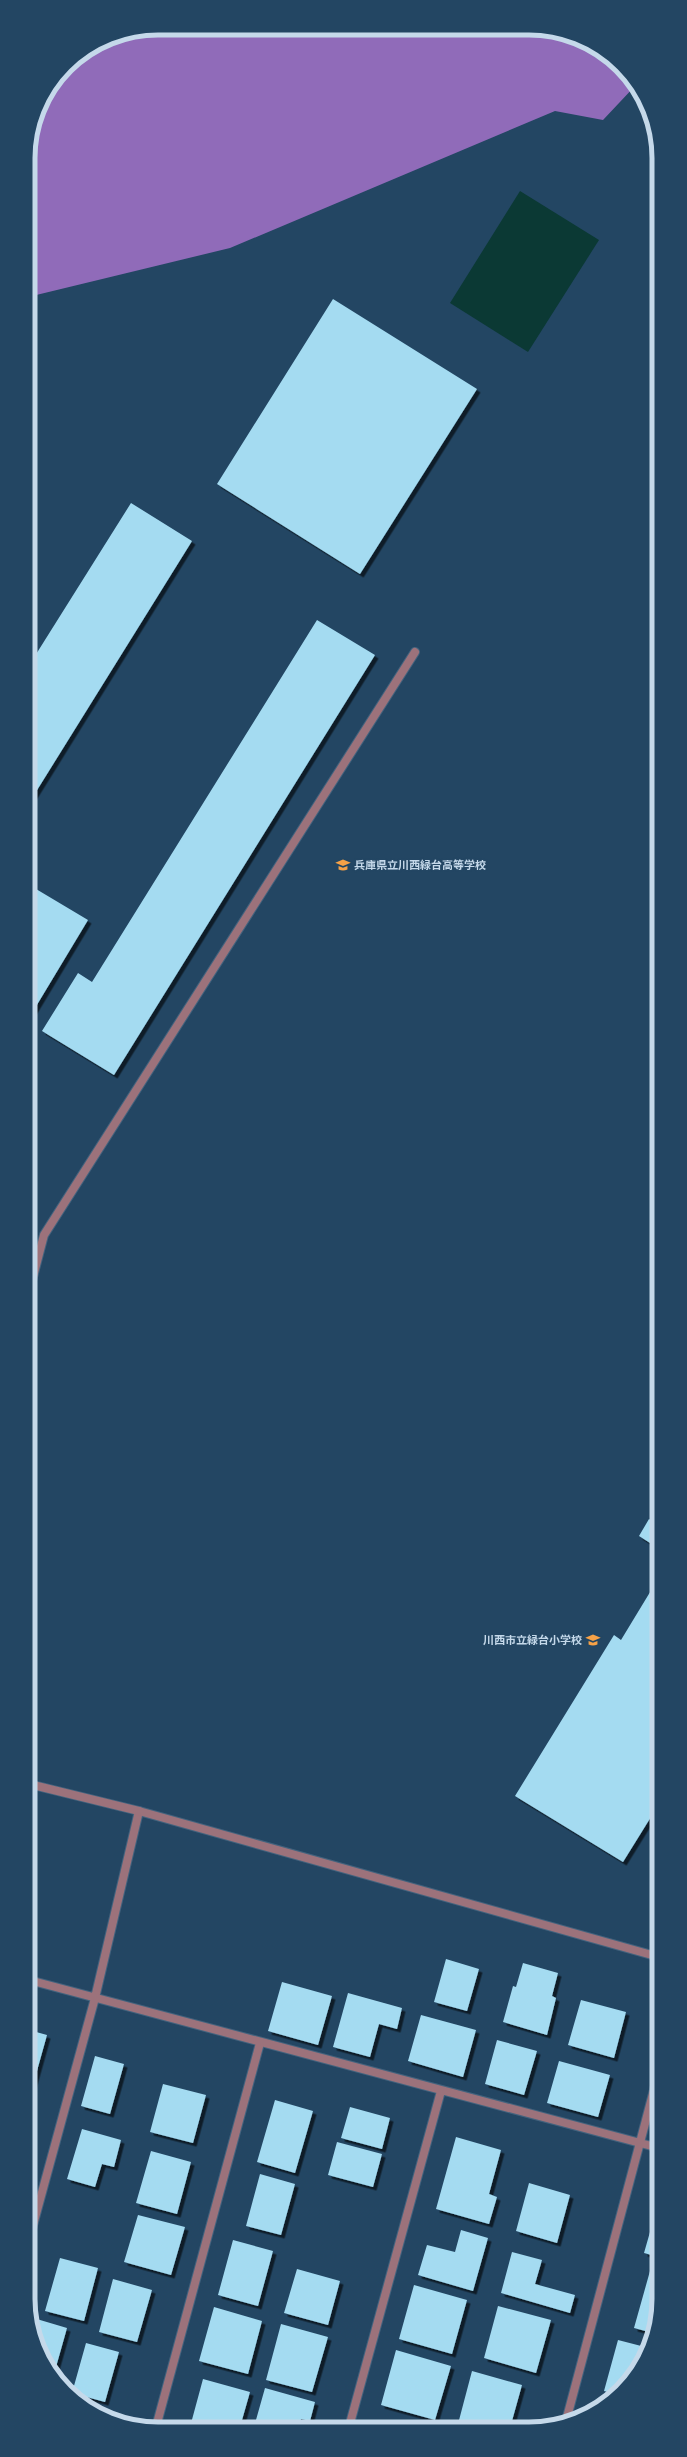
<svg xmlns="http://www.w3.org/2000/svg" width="687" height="2457" viewBox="0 0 687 2457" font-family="'Titillium Web','Noto Sans JP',sans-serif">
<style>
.forest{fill:#906bb9}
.water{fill:#0b3934}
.building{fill:#a4dbf1;filter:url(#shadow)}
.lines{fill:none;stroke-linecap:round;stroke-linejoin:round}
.service-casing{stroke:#43637e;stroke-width:10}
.minor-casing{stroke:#43637e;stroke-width:10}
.tertiary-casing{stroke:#43637e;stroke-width:10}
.service{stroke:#9c727b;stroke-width:8}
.minor{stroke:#9c727b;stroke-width:8}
.tertiary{stroke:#9c727b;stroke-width:8}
.labels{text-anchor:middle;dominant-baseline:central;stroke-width:4;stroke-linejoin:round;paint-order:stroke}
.poi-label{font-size:11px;font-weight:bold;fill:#c5d9ea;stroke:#234663;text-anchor:start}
.rim{fill:none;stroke:#c5d9ea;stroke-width:5}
</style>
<defs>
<filter id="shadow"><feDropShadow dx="3.5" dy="3.5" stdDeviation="0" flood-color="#0009"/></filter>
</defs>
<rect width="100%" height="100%" fill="#234663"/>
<!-- forest -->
<path class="forest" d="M158,28L554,31C589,44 614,54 635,86L603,120L555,111L230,248L28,297V150L38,108L66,66L109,38Z"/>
<!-- water -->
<path class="water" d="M520,191L599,240L528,352L450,303Z"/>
<!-- building -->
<path class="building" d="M333,299L477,389L360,574L217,484Z
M131,503L192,541L29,803L28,667Z
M317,620L375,655L114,1075L42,1031L78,973L92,982Z
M31,886L88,920L29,1018V890Z
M649,1519L658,1525V1548L639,1536Z
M658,1579L659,1804L623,1862L515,1796L614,1635L621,1640Z
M446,1959L479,1969L467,2011L434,2002Z
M523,1963L558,1973L552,1996L556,1998L547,2035L503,2022L513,1986L516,1987Z
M282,1982L332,1996L318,2045L268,2031Z
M348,1993L402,2008L397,2029L379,2024L370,2057L333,2047Z
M581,2000L626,2012L614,2058L568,2045Z
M421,2015L476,2030L463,2077L408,2061Z
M29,2030L47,2035L33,2085L29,2084Z
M497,2040L537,2051L524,2095L485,2084Z
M95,2056L124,2064L110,2114L81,2106Z
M559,2061L610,2075L598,2117L547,2103Z
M163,2084L206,2095L193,2143L150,2132Z
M275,2100L313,2111L295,2173L257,2162Z
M350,2107L390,2118L382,2149L341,2138Z
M82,2129L121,2140L114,2167L102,2164L95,2187L67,2179Z
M456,2137L501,2150L489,2194L497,2197L489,2224L436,2209Z
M337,2142L382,2154L373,2187L328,2175Z
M151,2151L191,2162L177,2214L136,2203Z
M260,2174L295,2184L281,2235L246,2226Z
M529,2183L570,2195L557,2243L516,2231Z
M658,2204H659V2257L644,2253Z
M138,2215L185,2227L171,2275L124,2262Z
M461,2230L488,2238L473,2291L418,2275L427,2245L455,2252Z
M233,2240L273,2251L258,2306L218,2295Z
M512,2252L542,2260L535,2284L575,2295L570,2313L501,2293Z
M60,2258L98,2268L84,2321L45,2311Z
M297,2269L340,2281L328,2325L284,2313Z
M650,2271L659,2273V2307L653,2333L634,2328Z
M113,2279L152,2290L137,2342L99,2332Z
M414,2285L467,2300L452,2354L399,2339Z
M498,2306L551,2320L536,2373L484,2358Z
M214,2307L262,2321L248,2374L199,2361Z
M30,2317L67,2328L54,2374L42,2356Z
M281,2324L328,2337L312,2392L266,2380Z
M618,2340L649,2348L626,2385L615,2394L604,2391Z
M86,2343L119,2352L105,2402L72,2393Z
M396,2350L451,2366L435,2420L381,2405Z
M472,2371L522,2385L510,2428H472L458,2424Z
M203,2379L250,2392L240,2427H190Z
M265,2388L315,2402L310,2421L301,2419L299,2427H254Z
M383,2422L400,2427H382Z"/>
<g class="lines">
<defs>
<path id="service" d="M29,1292L44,1235L415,652"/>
<path id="minor" d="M29,1980L659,2148
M29,2240L95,1998L139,1811
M566,2421L659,2071
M156,2427L260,2043
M349,2427L441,2091"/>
<path id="tertiary" d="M29,1784L139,1811L659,1957"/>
</defs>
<!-- service casing -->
<use href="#service" class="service-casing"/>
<!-- minor casing -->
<use href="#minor" class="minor-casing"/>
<!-- tertiary casing -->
<use href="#tertiary" class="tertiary-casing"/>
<!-- service -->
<use href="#service" class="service"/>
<!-- minor -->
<use href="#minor" class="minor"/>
<!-- tertiary -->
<use href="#tertiary" class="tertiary"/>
</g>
<!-- icons -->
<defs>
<symbol id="school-bare" viewBox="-9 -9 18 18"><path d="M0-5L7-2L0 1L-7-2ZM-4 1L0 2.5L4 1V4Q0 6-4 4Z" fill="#f6a247" stroke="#234663" stroke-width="2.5" paint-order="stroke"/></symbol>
</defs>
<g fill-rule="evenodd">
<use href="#school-bare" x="333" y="855" width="20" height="20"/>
<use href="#school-bare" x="583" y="1630" width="20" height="20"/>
</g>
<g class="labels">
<!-- poi labels -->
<g class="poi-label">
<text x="354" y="865">兵庫県立川西緑台高等学校</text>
<text x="582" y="1640" text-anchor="end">川西市立緑台小学校</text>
</g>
</g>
<!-- crop -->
<path d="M0 0H687V2457H0ZM158 35H529A123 123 0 0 1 652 158V2299A123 123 0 0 1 529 2422H158A123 123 0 0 1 35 2299V158A123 123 0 0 1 158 35Z" fill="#234663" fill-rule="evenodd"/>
<path class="rim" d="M158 35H529A123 123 0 0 1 652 158V2299A123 123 0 0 1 529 2422H158A123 123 0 0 1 35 2299V158A123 123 0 0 1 158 35Z"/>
</svg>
